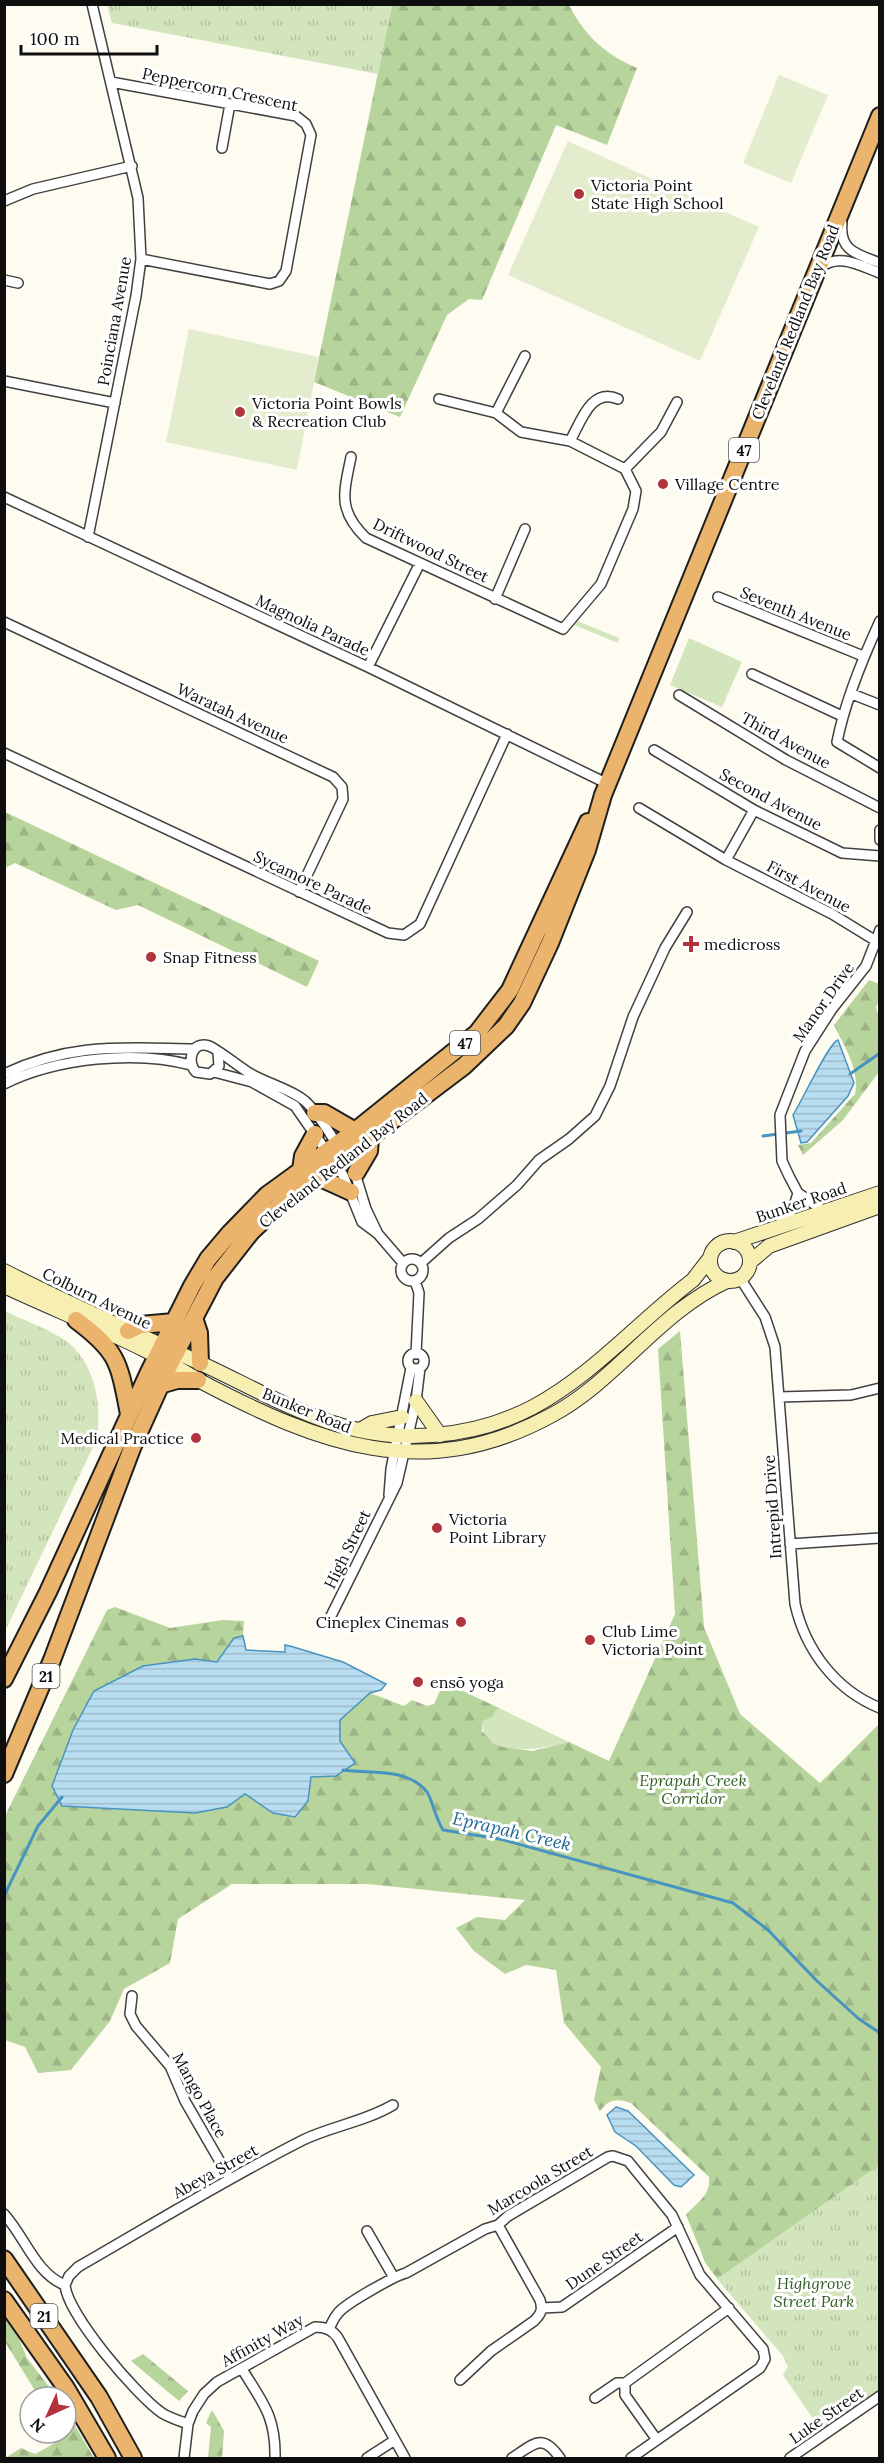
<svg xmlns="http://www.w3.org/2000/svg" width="884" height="2463" viewBox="0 0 884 2463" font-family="Lora,serif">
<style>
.grass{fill:#d3e5bd}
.forest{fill:url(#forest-firs)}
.park{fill:url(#park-tufts)}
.pitch{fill:#e3edce}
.water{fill:url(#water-rules);stroke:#4794c1;stroke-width:1.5}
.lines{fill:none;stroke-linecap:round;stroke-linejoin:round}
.stream{stroke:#4794c1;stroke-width:3}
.minor-casing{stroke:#414141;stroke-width:12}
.secondary-casing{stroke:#303030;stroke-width:16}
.trunk-casing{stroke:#1f1f1f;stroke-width:20}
.minor{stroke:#fff;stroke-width:9}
.secondary{stroke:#f7eeb1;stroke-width:14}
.trunk{stroke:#eab46c;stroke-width:16}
.poi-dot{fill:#b1333c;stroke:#fff;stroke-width:2}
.labels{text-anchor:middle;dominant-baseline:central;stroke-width:6;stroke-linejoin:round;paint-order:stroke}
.shield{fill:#fff;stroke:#565656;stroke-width:1.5}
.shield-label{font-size:15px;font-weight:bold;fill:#0e0e0e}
.street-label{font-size:16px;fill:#0e0e0e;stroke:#fff}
.poi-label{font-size:16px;fill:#0e0e0e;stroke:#fff;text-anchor:start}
.park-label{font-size:16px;font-style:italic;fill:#326024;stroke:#fff}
.water-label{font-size:18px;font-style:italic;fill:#226694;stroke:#fff}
</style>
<defs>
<pattern id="forest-firs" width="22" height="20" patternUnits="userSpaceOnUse" patternTransform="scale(1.5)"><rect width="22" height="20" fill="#b8d49d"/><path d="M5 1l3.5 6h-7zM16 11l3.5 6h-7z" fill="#9db586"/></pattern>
<pattern id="park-tufts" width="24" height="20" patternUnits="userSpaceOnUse" patternTransform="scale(1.5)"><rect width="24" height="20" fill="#d3e5bd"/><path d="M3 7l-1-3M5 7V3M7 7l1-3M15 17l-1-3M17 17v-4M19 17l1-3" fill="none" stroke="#b4c3a1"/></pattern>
<pattern id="water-rules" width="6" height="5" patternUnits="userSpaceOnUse" patternTransform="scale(1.5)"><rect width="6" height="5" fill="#b9ddf0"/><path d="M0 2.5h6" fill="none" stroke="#9ebccd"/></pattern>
</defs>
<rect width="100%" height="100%" fill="#fefbf0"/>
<!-- grass -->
<path class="grass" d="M577,621L619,638L618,643L574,625Z
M689,638L742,662L722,707L670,685Z
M501,1709L569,1742C546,1749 482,1760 482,1722L493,1716L496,1710Z"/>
<!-- forest -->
<path class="forest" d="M392,5H569C584,35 606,55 637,68L607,145L556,125L482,300L469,299L447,315L400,417L314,382Z
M5,812L319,961L307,987L138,905L116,910L15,863L5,868Z
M869,980L879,984V1001L876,1007L879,1018V1072L843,1120L803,1155L798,1145L811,1143L855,1094C860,1070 844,1046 834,1025Z
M680,1331L704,1627L740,1714L820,1783L879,1724L880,2318L719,2281L706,2264L686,2215C697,2202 711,2196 709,2177L631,2103C617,2098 609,2099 600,2111L594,2100L601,2067L564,2023L556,1970L526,1965L505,1974L474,1951L456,1928L477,1917L505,1920L525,1900L367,1884H232L178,1919L170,1963L124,1989L110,2021L71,2070L38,2073L25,2047L5,2040L4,1818L107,1610L115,1607L170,1628L223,1620L244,1621L243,1636L234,1638L217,1662L195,1659L95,1807L195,1813L227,1807L245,1794L273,1813L308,1801L311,1777L336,1776L340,1720L370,1693L404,1706L412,1700L427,1706L434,1704L444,1682L501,1709L496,1710L493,1716L482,1722V1731L493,1743L503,1747L533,1751L569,1742L609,1761L675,1614L658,1349Z
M4,2314L14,2327L27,2358L57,2397H39L5,2342Z
M143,2354L188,2391L179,2401L131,2361Z
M66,2410L94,2458H5L21,2448L35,2454L55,2443L56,2433H66Z
M212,2410L224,2431L222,2458H208L211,2427L206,2423Z"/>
<!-- park -->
<path class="park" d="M107,5V4L392,5L378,74L112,23Z
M5,1311C23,1320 43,1327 60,1337C95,1358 103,1404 96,1441L5,1631Z
M879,2165V2390L823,2429L818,2426L783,2375L788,2367L783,2356L717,2279Z"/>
<!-- pitch -->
<path class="pitch" d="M779,75L828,95L791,183L743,163Z
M568,141L759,227L700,361L508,275Z
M189,329L319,357L297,470L166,442Z"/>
<!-- water -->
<path class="water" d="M838,1040L854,1083L848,1096L807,1142L801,1143L793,1115C801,1103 829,1042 838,1040Z
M243,1636L246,1650L285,1652V1645L290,1646L343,1662L386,1684L381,1690L370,1693L340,1720V1741L355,1763L336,1776L311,1777L308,1801L295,1817L273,1813L245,1794L227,1807L195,1813L62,1806L52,1786L73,1730L94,1691L143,1666L195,1659L217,1662L234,1638Z
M616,2107L628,2111L694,2175L681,2187L674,2185L636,2146L615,2132L607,2115Z"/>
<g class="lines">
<!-- stream -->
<path class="stream" d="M850,1074L880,1053
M763,1136L801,1131
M343,1770C371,1774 407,1767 427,1792C432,1799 435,1817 443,1830L500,1839L733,1903L768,1930L817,1981L859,2019L880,2033
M4,1896L38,1826L62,1797"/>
<defs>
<path id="minor" d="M111,82L296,116L306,124L311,135L286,271L279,281L270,284L141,259
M222,148L230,104
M4,201L33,189L132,166
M842,223C839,251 857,254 880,263
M820,268C838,252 861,266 880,273
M4,280L18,283
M4,381L115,403
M496,413L525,356
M570,441C581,422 591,387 618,399
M351,457C344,492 337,510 366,538L563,629L601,584L633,509L636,491L625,469L570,441L521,432L496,413L439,399
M625,469L661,432L677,402
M4,497L368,667L608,784
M88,537L136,296L141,259L138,198L92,4
M718,597L863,656
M495,599L525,529
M880,621C862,660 845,701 837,742L880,768
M4,622L333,777L342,787L343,799L299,892
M368,667L420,563
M752,674L842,716
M852,694L880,705
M679,695L786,760L880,808
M654,750L754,810L842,853L880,856
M4,753L388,933L404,935L420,924L507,734
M639,808L726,860L832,914L876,941
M880,830V840
M726,860L754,810
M218,1053L219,1066L210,1074L196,1072C186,1062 192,1040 209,1046C216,1048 242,1069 251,1074C268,1084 291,1089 305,1101C318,1113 328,1131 338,1146
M214,1072L252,1082L295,1106L343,1175L362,1222L378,1234L403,1263
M4,1074C72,1042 123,1048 195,1049
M4,1084C56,1058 136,1050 191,1065
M354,1170L366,1209L378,1234
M824,1211L798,1193L789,1176L782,1161L780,1115L805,1051L832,1009L866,966L880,930
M778,1226L793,1209L798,1193
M401 1270a11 11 0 1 1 22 0a11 11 0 1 1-22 0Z
M421,1263L449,1238L478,1219L517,1185L539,1160L569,1139L595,1116L610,1086L633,1017L665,948L687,912
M740,1278L765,1317L775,1347L795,1604C805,1649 835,1690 880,1708
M415,1281L419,1293L416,1354
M408 1361a8 8 0 1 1 16 0a8 8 0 1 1-16 0Z
M779,1397L851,1395L880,1388
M389,1495L391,1469L411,1368
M790,1544L880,1538
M331,1616L397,1483L416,1401L420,1368
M132,1996L130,2014L136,2026L170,2066L185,2101L230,2179
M4,2214C25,2237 36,2274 65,2285C67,2314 137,2396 162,2413C170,2418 180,2421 188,2424
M367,2231L393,2276
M65,2285L69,2276L78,2267C153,2224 226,2179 303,2140C332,2126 364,2122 393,2105
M542,2308L562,2307L678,2227
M329,2329C332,2323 334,2317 339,2312C347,2303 394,2276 406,2273L485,2229L498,2225L508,2216L608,2157L613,2156L628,2161L672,2215L700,2275L763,2349L765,2359L760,2368L631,2458
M242,2369C263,2403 276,2417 275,2458
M460,2380L491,2351L534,2321C541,2314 543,2310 540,2300L498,2225
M595,2398L617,2383H625
M657,2440L625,2395V2383L729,2308
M184,2458L188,2424L193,2411L204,2394L217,2382L315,2327C325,2327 333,2330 338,2338L405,2458
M367,2458L395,2440
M512,2458C534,2444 542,2432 560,2458
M790,2458L880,2396"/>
<path id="secondary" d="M710 1261a20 20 0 1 1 40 0a20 20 0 1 1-40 0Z
M734,1242L880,1193
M750,1262L769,1246L880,1206
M4,1271C68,1304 133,1332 198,1362C242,1382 284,1407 330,1422C395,1445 472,1439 533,1407C593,1375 639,1321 693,1280L710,1258
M4,1286C51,1308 99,1327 145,1350C164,1359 182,1371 200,1381C319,1444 424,1485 552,1415C617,1380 659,1312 727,1281
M416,1401L440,1435
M360,1430L372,1423L402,1417"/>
<path id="trunk" d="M315,1113H324L355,1131
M301,1170L303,1156L315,1134
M356,1173L369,1151L370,1139
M318,1177L351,1192
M194,1318L199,1333L200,1363
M76,1320C119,1352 119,1363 129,1414
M128,1331L140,1325L174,1322
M160,1385L177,1380H198
M4,1679L48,1592L149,1372L192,1286L208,1259L230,1233L267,1195L355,1131L477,1033L510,990L588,822
M4,1774L52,1660L132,1448L170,1364L215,1278L251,1232L280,1205L464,1066L506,1026L522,1003L550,943L587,850L603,795L880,116
M4,2259L99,2397L133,2458
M4,2300L66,2388L107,2458"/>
</defs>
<!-- minor casing -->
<use href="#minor" class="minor-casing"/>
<!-- secondary casing -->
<use href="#secondary" class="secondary-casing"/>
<!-- trunk casing -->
<use href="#trunk" class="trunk-casing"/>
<!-- minor -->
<use href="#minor" class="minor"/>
<!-- secondary -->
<use href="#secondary" class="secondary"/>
<!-- trunk -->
<use href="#trunk" class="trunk"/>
</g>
<!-- markers -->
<g class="poi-dot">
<circle cx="579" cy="194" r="6"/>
<circle cx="240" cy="412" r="6"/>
<circle cx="663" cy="484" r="6"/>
<path d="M688 935h6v6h6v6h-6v6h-6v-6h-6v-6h6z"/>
<circle cx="151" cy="957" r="6"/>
<circle cx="196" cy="1438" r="6"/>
<circle cx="437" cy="1528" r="6"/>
<circle cx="461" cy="1622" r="6"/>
<circle cx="590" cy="1640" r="6"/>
<circle cx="418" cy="1682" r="6"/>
</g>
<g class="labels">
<!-- shield labels -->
<g class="shield">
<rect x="729" y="438" width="30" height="24" rx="4.5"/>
<rect x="450" y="1031" width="30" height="24" rx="4.5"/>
<rect x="32.5" y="1664" width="27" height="24" rx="4.5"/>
<rect x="30.5" y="2304" width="27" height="24" rx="4.5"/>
</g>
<g class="shield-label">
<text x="744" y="450">47</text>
<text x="465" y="1043">47</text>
<text x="46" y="1676">21</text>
<text x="44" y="2316">21</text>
</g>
<!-- street labels -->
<g class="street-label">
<text transform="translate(220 89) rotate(12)">Peppercorn Crescent</text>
<text transform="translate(114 321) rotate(-80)">Poinciana Avenue</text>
<text transform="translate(795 322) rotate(-68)">Cleveland Redland Bay Road</text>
<text transform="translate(431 550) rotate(26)">Driftwood Street</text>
<text transform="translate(796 613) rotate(22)">Seventh Avenue</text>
<text transform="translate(313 625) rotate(25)">Magnolia Parade</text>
<text transform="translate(233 713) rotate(25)">Waratah Avenue</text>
<text transform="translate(786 740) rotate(29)">Third Avenue</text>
<text transform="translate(771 799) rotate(28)">Second Avenue</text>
<text transform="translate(313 882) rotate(25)">Sycamore Parade</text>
<text transform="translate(809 886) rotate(28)">First Avenue</text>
<text transform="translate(823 1002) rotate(-55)">Manor Drive</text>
<text transform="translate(343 1160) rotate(-38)">Cleveland Redland Bay Road</text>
<text transform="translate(801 1202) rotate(-19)">Bunker Road</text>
<text transform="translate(97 1298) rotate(26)">Colburn Avenue</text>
<text transform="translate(307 1410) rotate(22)">Bunker Road</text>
<text transform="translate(772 1507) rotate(-94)">Intrepid Drive</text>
<text transform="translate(347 1549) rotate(-64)">High Street</text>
<text transform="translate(200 2095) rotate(61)">Mango Place</text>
<text transform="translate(215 2171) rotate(-29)">Abeya Street</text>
<text transform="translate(540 2180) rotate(-31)">Marcoola Street</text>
<text transform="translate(604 2260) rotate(-35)">Dune Street</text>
<text transform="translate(262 2340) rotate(-29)">Affinity Way</text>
<text transform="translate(826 2415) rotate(-35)">Luke Street</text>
</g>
<!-- poi labels -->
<g class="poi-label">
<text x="591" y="185">Victoria Point<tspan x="591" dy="18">State High School</tspan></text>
<text x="252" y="403">Victoria Point Bowls<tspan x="252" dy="18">&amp; Recreation Club</tspan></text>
<text x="675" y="484">Village Centre</text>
<text x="704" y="944">medicross</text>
<text x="163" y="957">Snap Fitness</text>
<text x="184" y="1438" text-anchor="end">Medical Practice</text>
<text x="449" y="1519">Victoria<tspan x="449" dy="18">Point Library</tspan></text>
<text x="449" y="1622" text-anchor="end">Cineplex Cinemas</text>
<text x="602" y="1631">Club Lime<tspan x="602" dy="18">Victoria Point</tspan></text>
<text x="430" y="1682">ensō yoga</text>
</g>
<!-- park labels -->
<g class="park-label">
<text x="693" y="1780">Eprapah Creek<tspan x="693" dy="18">Corridor</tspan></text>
<text x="814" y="2283">Highgrove<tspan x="814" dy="18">Street Park</tspan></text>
</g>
<!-- water labels -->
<g class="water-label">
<text transform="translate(512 1831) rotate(13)">Eprapah Creek</text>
</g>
</g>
<!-- border -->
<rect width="884" height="2463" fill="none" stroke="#0e0e0e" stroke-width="12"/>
<!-- north arrow -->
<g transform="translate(48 2415) rotate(225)"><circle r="28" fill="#ffffff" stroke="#9f9f9f" stroke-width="1.5"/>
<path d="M0-4.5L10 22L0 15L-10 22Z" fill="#b1333c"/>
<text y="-9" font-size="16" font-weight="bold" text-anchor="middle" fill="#0e0e0e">N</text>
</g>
<!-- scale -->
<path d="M21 45v9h136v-9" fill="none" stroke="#0e0e0e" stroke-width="3"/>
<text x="30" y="45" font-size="18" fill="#0e0e0e" stroke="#ffffff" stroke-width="4.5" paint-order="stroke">100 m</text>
</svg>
